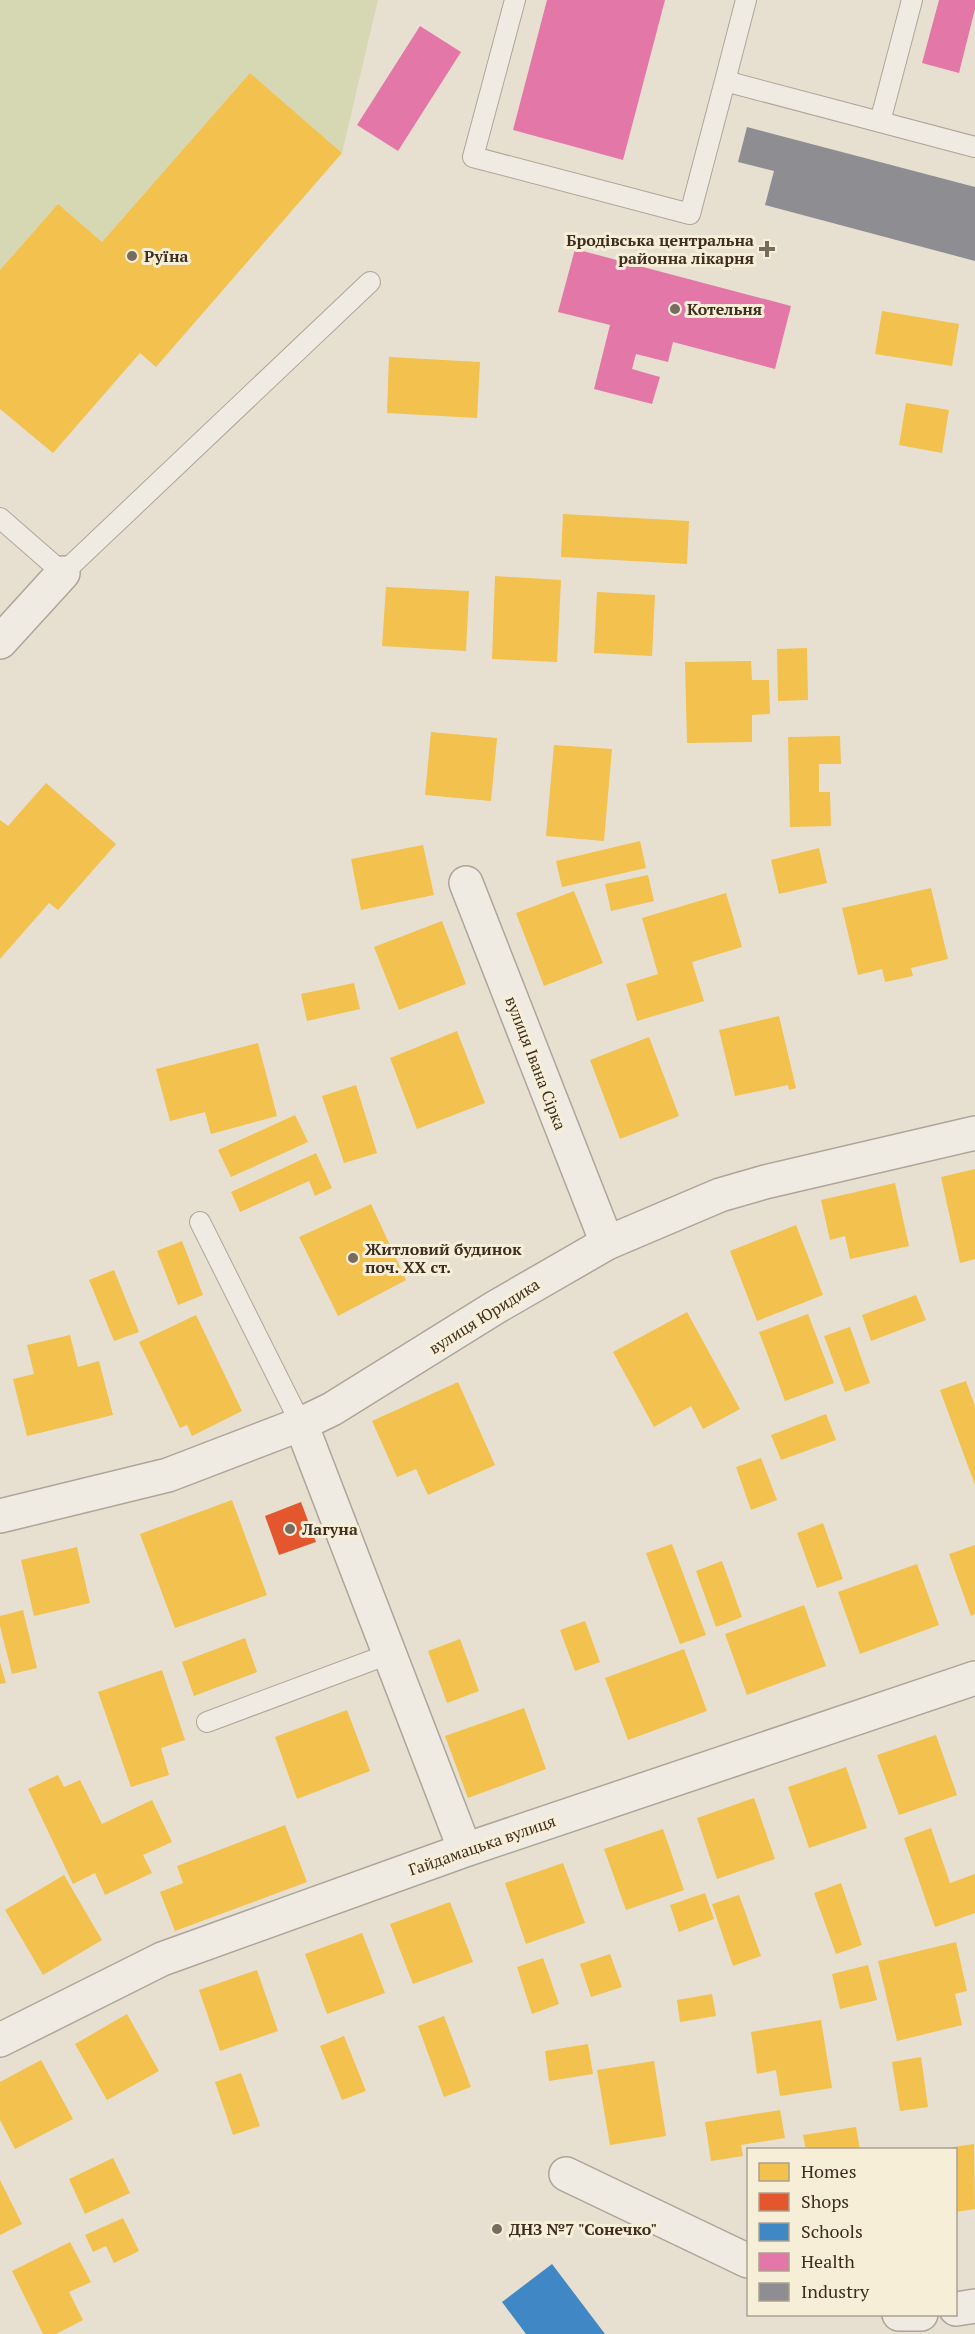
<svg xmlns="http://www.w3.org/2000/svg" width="975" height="2334" viewBox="0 0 975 2334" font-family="'PT Serif',serif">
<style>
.green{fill:#d6d7b3}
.homes{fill:#f2c14e}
.shops{fill:#e4572e}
.schools{fill:#3f88c5}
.health{fill:#e377a8}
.industry{fill:#8d8d92}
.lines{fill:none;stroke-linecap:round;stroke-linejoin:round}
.service-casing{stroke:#ada599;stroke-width:22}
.minor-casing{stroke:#ada599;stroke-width:36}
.tertiary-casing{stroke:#ada599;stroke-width:36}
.service{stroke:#efebe3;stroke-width:20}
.minor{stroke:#efebe3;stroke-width:33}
.tertiary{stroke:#efebe3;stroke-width:33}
.poi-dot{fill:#786c5e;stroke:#f7eed8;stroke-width:2}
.labels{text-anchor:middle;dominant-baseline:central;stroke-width:6;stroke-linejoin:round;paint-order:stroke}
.poi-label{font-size:16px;font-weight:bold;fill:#3d2e20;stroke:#f7eed8;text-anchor:start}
.street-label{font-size:16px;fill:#3d2e20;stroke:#f7eed8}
</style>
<rect width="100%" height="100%" fill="#e7e0d1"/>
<!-- green -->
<path class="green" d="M0,0H378L342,153L250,73L102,242L58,204L0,270Z"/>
<!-- homes -->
<path class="homes" d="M250,73L342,153L156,367L140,353L53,453L0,409V270L58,204L102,242Z
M882,311L959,324L952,366L875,354Z
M389,357L480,362L477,418L387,413Z
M906,403L949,410L942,453L899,445Z
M563,514L689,521L687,564L561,557Z
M495,576L561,580L557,662L492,659Z
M386,587L469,591L466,651L382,646Z
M597,592L655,595L652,656L594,653Z
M807,648L808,700L778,701L777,649Z
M751,661L752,680H769L770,714L752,715V742L687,743L685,662Z
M431,732L497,738L491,801L425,795Z
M840,736L841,764H819V792H830L831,826L790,827L788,737Z
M554,745L612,749L604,841L546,836Z
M46,783L116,844L58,910L49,903L0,959V820L8,826Z
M640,841L646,868L562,887L556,861Z
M423,845L434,895L361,910L351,859Z
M819,848L827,883L779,894L771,860Z
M648,875L654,901L611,911L605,884Z
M931,888L948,959L911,968L913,976L885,982L882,969L858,975L842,908Z
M574,891L603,963L544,986L516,913Z
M726,893L742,947L692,962L704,1001L637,1021L626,984L658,974L642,918Z
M442,921L466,984L399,1010L374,947Z
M354,983L360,1009L307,1021L301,994Z
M779,1016L796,1088L789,1090L788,1085L735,1096L719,1030Z
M457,1031L485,1103L417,1129L390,1058Z
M649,1037L679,1116L620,1139L590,1060Z
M258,1043L277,1116L211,1134L205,1112L170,1121L156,1069Z
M356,1085L377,1153L344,1163L322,1096Z
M295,1115L308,1142L231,1177L218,1150Z
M316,1153L332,1188L315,1196L309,1181L240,1212L231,1192Z
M975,1169V1259L960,1263L941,1177Z
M895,1183L909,1246L850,1259L845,1236L830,1240L821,1200Z
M371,1204L406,1280L338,1316L299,1237Z
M796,1225L823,1295L757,1321L730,1251Z
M182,1241L203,1295L178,1305L157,1251Z
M114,1270L139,1332L114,1341L89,1280Z
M916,1295L926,1320L871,1341L862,1315Z
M687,1312L740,1409L703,1429L691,1406L654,1427L613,1352Z
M808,1314L834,1383L785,1401L759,1332Z
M196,1315L242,1411L192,1436L187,1425L180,1428L139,1342Z
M850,1327L870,1383L845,1392L824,1336Z
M70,1335L78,1367L99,1361L113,1415L27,1436L13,1379L34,1374L27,1345Z
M966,1381L975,1406V1485L940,1390Z
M458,1382L495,1465L428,1495L416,1469L397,1477L372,1421Z
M826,1414L836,1440L781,1460L771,1435Z
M761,1458L777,1500L751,1510L736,1467Z
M232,1500L267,1595L175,1628L140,1534Z
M823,1523L843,1579L817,1588L797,1533Z
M672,1544L706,1635L680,1644L646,1553Z
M975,1545V1614L971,1616L949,1554Z
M77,1547L90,1603L34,1616L21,1560Z
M722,1561L742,1617L716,1627L696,1571Z
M917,1564L939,1625L860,1654L838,1592Z
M804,1605L826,1666L747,1695L725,1634Z
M23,1610L37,1668L12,1674L0,1626V1616Z
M585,1621L600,1662L575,1671L560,1630Z
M245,1638L257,1672L194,1696L182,1662Z
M460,1639L479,1691L447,1703L428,1651Z
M684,1649L707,1711L628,1740L605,1678Z
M0,1662L6,1683L0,1684Z
M162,1670L185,1740L161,1748L169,1775L131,1787L98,1692Z
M524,1708L546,1769L468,1798L445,1736Z
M347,1710L370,1771L297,1799L275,1737Z
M936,1735L957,1795L899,1815L877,1755Z
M846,1767L867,1828L809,1848L788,1787Z
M58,1775L64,1787L80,1780L102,1824L152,1800L172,1842L143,1855L152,1873L105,1895L95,1873L73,1884L28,1789Z
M754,1798L775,1859L717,1879L697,1818Z
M285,1825L307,1882L175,1931L160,1892L183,1883L177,1866Z
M931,1828L950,1883L975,1874V1913L935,1927L904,1838Z
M663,1829L684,1890L626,1910L604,1849Z
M563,1863L585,1923L526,1944L505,1883Z
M64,1875L102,1940L43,1975L5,1910Z
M841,1883L862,1945L836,1954L814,1893Z
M705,1893L714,1919L679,1932L670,1905Z
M739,1895L761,1956L733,1966L712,1904Z
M450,1902L473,1962L413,1984L390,1924Z
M362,1933L385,1993L327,2014L305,1954Z
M956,1942L967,1991L955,1994L962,2025L897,2041L878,1961Z
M610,1954L622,1987L591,1997L580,1964Z
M543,1958L559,2004L532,2014L517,1967Z
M868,1965L877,2000L840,2009L832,1974Z
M257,1970L278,2031L220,2051L199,1990Z
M712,1994L716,2016L680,2022L677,2000Z
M127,2014L159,2071L107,2100L75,2044Z
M444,2016L471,2087L444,2097L418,2026Z
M821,2020L832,2088L780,2096L776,2070L757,2074L751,2032Z
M344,2036L366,2091L342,2100L320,2046Z
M588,2044L593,2074L549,2081L545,2051Z
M921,2057L928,2107L900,2111L892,2062Z
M41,2060L73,2119L15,2149L0,2120V2082Z
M654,2061L666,2136L610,2145L597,2070Z
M241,2073L260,2126L233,2135L215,2082Z
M780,2110L785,2138L741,2145L743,2156L711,2161L705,2122Z
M856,2127L860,2150H806L803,2135Z
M974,2144L975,2209L956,2212V2150L947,2148Z
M113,2158L130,2193L85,2214L69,2179Z
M0,2180L22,2224L0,2235Z
M123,2218L139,2251L114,2263L106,2246L93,2252L85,2235Z
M70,2242L91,2282L69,2292L83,2320L56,2334H43L12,2271Z"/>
<!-- shops -->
<path class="shops" d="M301,1502L316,1542L279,1555L265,1516Z"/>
<!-- schools -->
<path class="schools" d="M552,2264L605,2334H526L502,2302Z"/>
<!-- health -->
<path class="health" d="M547,0H665L623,160L513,130Z
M939,0H975V9L959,73L922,63Z
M420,26L461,52L398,151L357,125Z
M575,249L791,306L775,369L673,342L668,362L636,354L632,369L660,377L652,404L594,389L610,325L558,312Z"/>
<!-- industry -->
<path class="industry" d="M747,127L975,187V261L765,205L774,171L738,162Z"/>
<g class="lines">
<defs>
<path id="service" d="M515,0L473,157L690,214L725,81
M746,0L725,81L975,147
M880,122L912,0
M0,518L63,573L370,282
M200,1222L301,1424
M207,1722L389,1654"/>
<path id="minor" d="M0,642L63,573
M466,883L607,1243
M301,1424L465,1850
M0,2040L162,1959L465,1850L975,1678
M566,2174L748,2261
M956,2309L975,2306
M899,2314H921"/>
<path id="tertiary" d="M0,1516L168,1475L301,1424L332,1409L496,1307L607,1243L720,1195L765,1182L975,1133"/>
</defs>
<!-- service casing -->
<use href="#service" class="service-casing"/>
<!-- minor casing -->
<use href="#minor" class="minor-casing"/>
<!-- tertiary casing -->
<use href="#tertiary" class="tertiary-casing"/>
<!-- service -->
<use href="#service" class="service"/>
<!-- minor -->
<use href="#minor" class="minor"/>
<!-- tertiary -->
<use href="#tertiary" class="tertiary"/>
</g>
<!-- markers -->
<g class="poi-dot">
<path d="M764 240h6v6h6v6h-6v6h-6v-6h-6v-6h6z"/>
<circle cx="132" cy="256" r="6"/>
<circle cx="675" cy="309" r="6"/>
<circle cx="353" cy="1258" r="6"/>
<circle cx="290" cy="1529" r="6"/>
<circle cx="497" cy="2229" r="6"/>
</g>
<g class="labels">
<!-- poi labels -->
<g class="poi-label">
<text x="754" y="240" text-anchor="end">Бродівська центральна<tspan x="754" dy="18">районна лікарня</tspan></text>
<text x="144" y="256">Руїна</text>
<text x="687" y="309">Котельня</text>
<text x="365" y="1249">Житловий будинок<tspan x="365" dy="18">поч. XX ст.</tspan></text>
<text x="302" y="1529">Лагуна</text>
<text x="509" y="2229">ДНЗ №7 "Сонечко"</text>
</g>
<!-- street labels -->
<g class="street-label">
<text transform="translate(536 1063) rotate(69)">вулиця Івана Сірка</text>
<text transform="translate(484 1316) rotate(-32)">вулиця Юридика</text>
<text transform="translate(482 1845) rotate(-19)">Гайдамацька вулиця</text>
</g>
</g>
<!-- legend -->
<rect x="747" y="2148" width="210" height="168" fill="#f7eed8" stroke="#ada18e" stroke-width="1.5"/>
<rect x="759" y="2163" width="30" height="18" fill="#f2c14e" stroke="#ada18e" stroke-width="1.5"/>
<text x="801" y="2178" font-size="18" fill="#3d2e20">Homes</text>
<rect x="759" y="2193" width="30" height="18" fill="#e4572e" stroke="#ada18e" stroke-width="1.5"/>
<text x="801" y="2208" font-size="18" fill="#3d2e20">Shops</text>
<rect x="759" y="2223" width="30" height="18" fill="#3f88c5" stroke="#ada18e" stroke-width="1.5"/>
<text x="801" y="2238" font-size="18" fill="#3d2e20">Schools</text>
<rect x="759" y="2253" width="30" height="18" fill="#e377a8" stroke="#ada18e" stroke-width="1.5"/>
<text x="801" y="2268" font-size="18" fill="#3d2e20">Health</text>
<rect x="759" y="2283" width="30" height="18" fill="#8d8d92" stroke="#ada18e" stroke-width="1.5"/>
<text x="801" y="2298" font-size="18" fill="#3d2e20">Industry</text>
</svg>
